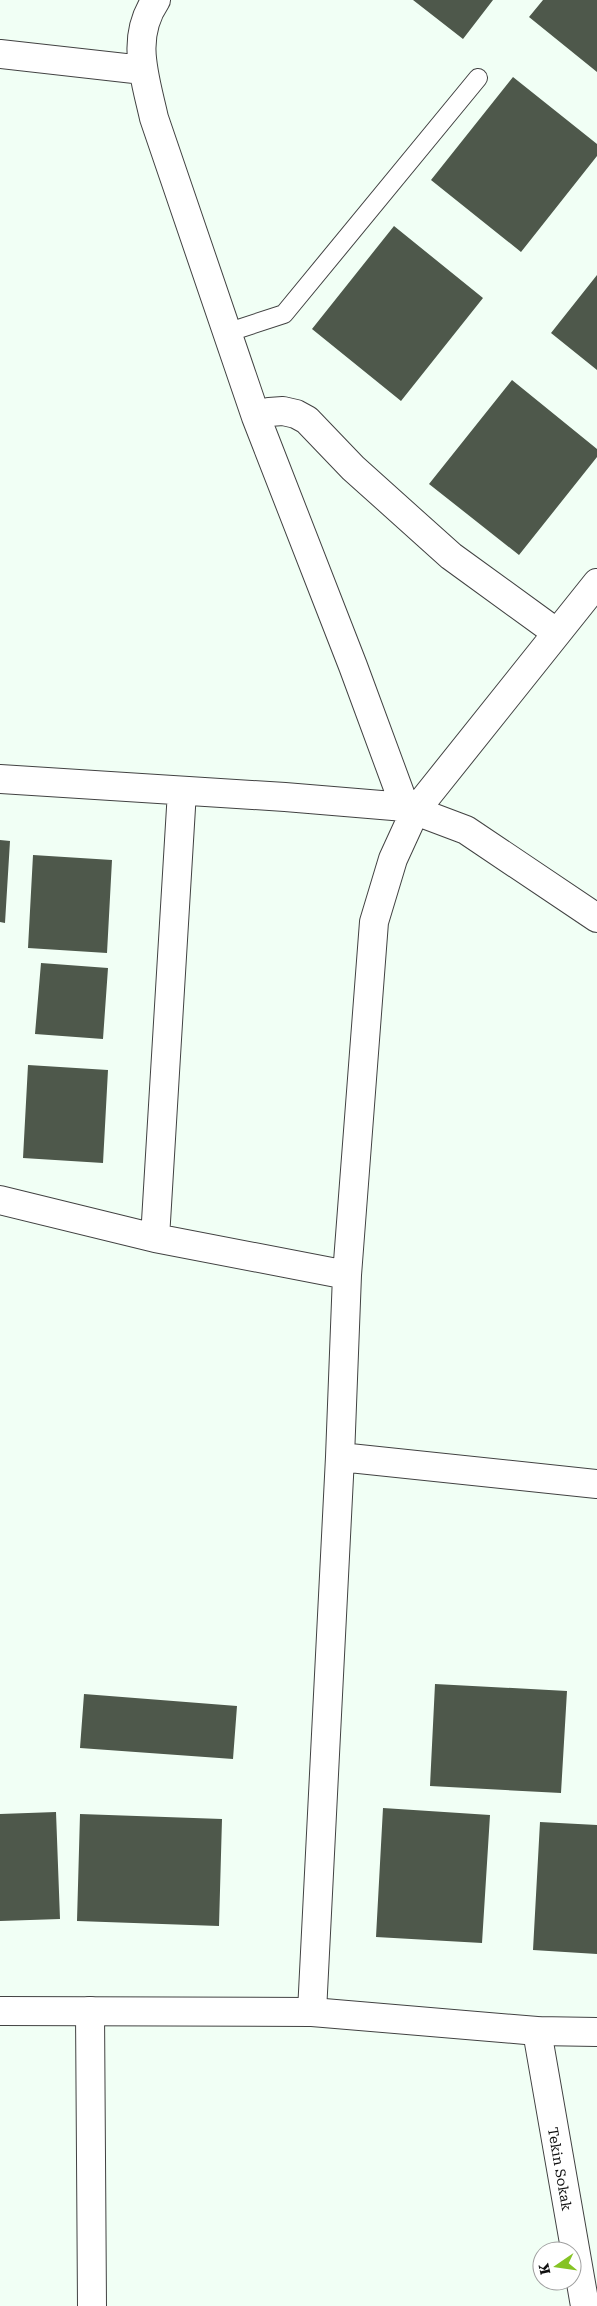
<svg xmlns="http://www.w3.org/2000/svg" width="597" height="2306" viewBox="0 0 597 2306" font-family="'Roboto Serif',serif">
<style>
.building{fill:#4e584b}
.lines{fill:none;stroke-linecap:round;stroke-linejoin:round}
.service-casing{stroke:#424242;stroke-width:20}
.minor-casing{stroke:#424242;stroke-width:30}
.tertiary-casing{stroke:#424242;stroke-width:30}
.service{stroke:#fff;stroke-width:18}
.minor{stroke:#fff;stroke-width:28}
.tertiary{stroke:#fff;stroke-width:28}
.labels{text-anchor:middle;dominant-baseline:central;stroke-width:5;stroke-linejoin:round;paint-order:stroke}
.street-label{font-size:14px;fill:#0f0f0f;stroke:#fff}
</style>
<rect width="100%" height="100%" fill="#f1fff5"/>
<!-- building -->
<path class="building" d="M413,0H493L463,39Z
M543,0H597V72L529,17Z
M513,77L597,144V156L521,252L431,180Z
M394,226L483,298L401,401L312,329Z
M597,275V370L551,333Z
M512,380L597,449V457L519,555L429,484Z
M0,840L10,841L5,923L0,922Z
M33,855L112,860L107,953L28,948Z
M41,963L108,968L103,1039L35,1034Z
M28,1065L108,1070L103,1163L23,1158Z
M435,1684L567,1691L561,1793L430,1786Z
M84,1694L237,1706L233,1759L80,1748Z
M383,1808L490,1815L482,1943L376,1937Z
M56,1812L60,1919L0,1921V1814Z
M80,1814L222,1819L219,1926L77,1921Z
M540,1822L597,1825V1954L533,1950Z"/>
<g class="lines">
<defs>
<path id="service" d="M226,333L284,314L478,78"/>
<path id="minor" d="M156,0C130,38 145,77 154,118L256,417L353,666L405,807
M0,54L143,70
M256,417L269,412L283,411L296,414L307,420L353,468L451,556L557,633
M0,779L285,797L405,807L466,830L597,918
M0,1200L155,1238L347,1275
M155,1238L182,791
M340,1457L597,1484
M90,2011L92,2306
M312,2012L340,1457L347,1275L374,922L393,859L415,811L597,583
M537,2031L585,2306"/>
<path id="tertiary" d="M0,2011L312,2012L537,2031L597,2032"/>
</defs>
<!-- service casing -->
<use href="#service" class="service-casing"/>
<!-- minor casing -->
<use href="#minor" class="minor-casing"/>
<!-- tertiary casing -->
<use href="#tertiary" class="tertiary-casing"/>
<!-- service -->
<use href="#service" class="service"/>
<!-- minor -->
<use href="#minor" class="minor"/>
<!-- tertiary -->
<use href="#tertiary" class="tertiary"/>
</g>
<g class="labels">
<!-- street labels -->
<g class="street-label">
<text transform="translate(560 2169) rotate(80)">Tekin Sokak</text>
</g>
</g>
<!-- north arrow -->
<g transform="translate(557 2266) rotate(257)"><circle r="24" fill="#ffffff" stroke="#9f9f9f"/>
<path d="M0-4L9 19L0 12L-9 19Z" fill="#85c324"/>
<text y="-8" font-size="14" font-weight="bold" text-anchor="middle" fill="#0f0f0f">K</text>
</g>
</svg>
